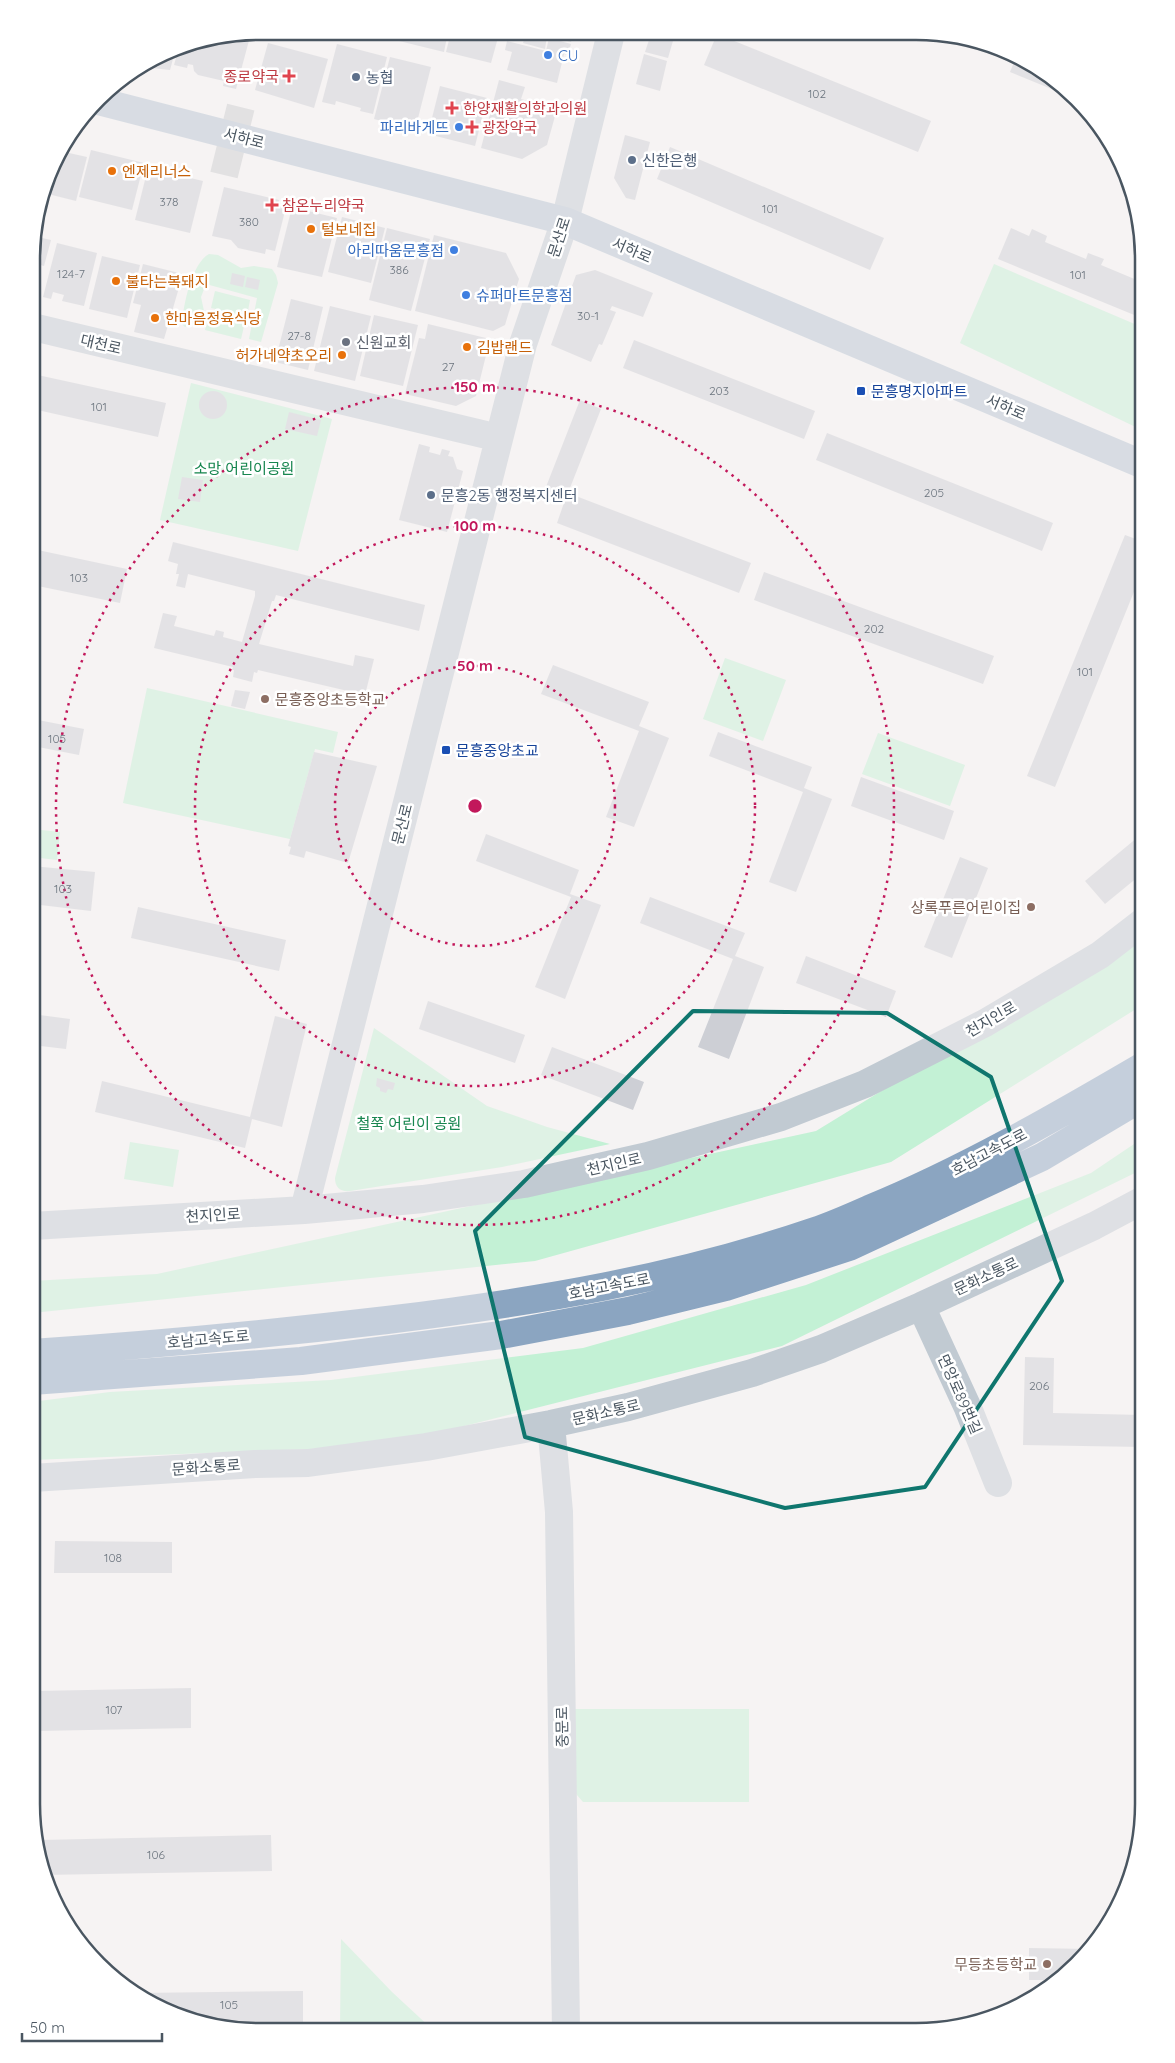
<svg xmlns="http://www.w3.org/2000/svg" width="1175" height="2063" viewBox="0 0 1175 2063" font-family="Quicksand,'Noto Sans KR',sans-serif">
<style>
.green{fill:#c3f1d5}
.building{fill:#cdcfd5}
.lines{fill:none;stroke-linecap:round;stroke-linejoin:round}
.minor-tunnel{stroke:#caccce;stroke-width:28;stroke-dasharray:28 14;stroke-linecap:butt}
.minor{stroke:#c1cad2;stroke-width:28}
.major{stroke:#b3c2d1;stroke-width:28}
.highway{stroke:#8ba5c1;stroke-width:28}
.marked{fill:none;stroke:#0f766e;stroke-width:4;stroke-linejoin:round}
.ring{fill:none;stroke:#c2185b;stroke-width:2.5;stroke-dasharray:2.5 5}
.shop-dot{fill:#3f7fe0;stroke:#fff;stroke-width:2}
.health-dot{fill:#e0444e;stroke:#fff;stroke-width:2}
.service-dot{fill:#5c6f8a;stroke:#fff;stroke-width:2}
.food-dot{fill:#e8710a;stroke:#fff;stroke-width:2}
.worship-dot{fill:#6b7280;stroke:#fff;stroke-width:2}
.transit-dot{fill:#1a4fb4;stroke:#fff;stroke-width:2}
.education-dot{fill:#8d6e63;stroke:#fff;stroke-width:2}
.labels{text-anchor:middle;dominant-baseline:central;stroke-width:5;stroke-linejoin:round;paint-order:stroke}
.number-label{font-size:12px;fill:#6b747e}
.shop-label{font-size:15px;fill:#366cbe;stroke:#fff;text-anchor:start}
.health-label{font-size:15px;fill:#be3a42;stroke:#fff;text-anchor:start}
.service-label{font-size:15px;fill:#4e5e75;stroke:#fff;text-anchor:start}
.street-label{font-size:15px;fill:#4a5661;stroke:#fff}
.food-label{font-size:15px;fill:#c56008;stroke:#fff;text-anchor:start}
.worship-label{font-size:15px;fill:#5b616d;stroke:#fff;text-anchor:start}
.transit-label{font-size:15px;fill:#164399;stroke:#fff;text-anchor:start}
.park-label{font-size:15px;fill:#17864f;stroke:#fff}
.education-label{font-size:15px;fill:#785e54;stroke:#fff;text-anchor:end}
.rim{fill:none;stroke:#4a5661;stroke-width:2.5}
.centre{fill:#c2185b;stroke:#fff;stroke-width:2.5}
.ring-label{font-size:15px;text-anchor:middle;font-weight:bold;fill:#c2185b;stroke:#fff;stroke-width:5;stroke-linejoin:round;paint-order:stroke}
</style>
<rect width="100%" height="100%" fill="#f5f3f3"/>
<!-- green -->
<path class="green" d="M209,254L218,255L241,268L254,266L272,269L276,275L278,283L261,342L249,339L257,298L206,284L201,297L204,311L195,324L185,327L182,324C183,305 192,263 209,254Z
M994,264L1144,328V431L960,343Z
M215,291L250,300L247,316L211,308Z
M209,313L245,322L241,339L205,330Z
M191,383L332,419L298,551L160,520Z
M725,658L786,680L763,741L703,719Z
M147,688L338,732L333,753L315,749L290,839L123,803Z
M878,733L965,765L950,806L862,774Z
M32,829L60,832L57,860L32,857Z
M1144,930V1004L891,1162L535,1261L32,1313V1281L157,1274L816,1131Z
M374,1028L487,1106L547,1127L610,1144L502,1167L350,1191C340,1192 335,1187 335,1178Z
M1143,1138V1169L782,1346L385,1446L32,1460V1410L39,1401L110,1392L331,1380L583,1348L806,1285L1091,1173Z
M130,1142L179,1150L173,1187L124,1179Z
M571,1709H749V1802H583L571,1788Z
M341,1939L392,1992L433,2030H340Z"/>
<!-- building -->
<path class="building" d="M363,32H391L390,39Z
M396,32H448L444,52L395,40Z
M451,32L499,33H506L505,35L499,34L491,63L446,52Z
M251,33L236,89L223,86L224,81L198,75L194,71L193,65L188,64L187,68L174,65L179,47Z
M508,33H574L571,42L547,36L545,49L523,43L524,40L508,36Z
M651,34H675L668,58L645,52Z
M717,34L931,121L918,152L704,65Z
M549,38L571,44L568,55L564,54L557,83L507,70L512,52L505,50L507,41L546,51Z
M268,43L328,59L314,108L255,90Z
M337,44L387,57L373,114L360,111L361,108L336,101L335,105L322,102Z
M172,48H176L170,70L143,67Z
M644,54L667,61L660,91L636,84Z
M1017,55L1066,88L1076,99L1010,72Z
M390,57L431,67L415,130L374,119Z
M499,80L525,87L521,99L557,109L547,145L522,159L481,148Z
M440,86L487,98L475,146L428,134Z
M625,135L650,142L635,200L626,198L614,178Z
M670,147L884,238L870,270L657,179Z
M91,150L144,163L132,210L79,197Z
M60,151L87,157L76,201L44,193L55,158Z
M148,168L203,181L190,233L135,220Z
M224,187L279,200L278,205L286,207L275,251L266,249L265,254L238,248L231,240L212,236Z
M292,207L337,218L322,277L277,267Z
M342,217L385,228L371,283L328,272Z
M387,228L430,239L411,311L369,300Z
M1011,228L1029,236L1032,229L1047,236L1045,242L1086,259L1088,253L1104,259L1101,265L1144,283V319L998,259Z
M434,235L506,253L519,279L505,325L493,331L415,311Z
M33,236L51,240L44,266L33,263Z
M57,243L97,253L84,306L62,301L64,295L53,292L51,299L43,297Z
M102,256L140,265L127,318L89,309Z
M143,264L183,274L164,339L134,332L141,305L133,303Z
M595,270L653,293L643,317L612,306L610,310L616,312L602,345L599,344L591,362L551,345L576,275Z
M232,273L245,276L243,287L230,284Z
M247,277L260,280L258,290L245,287Z
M291,299L323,307L308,370L275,362Z
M330,306L371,316L355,381L314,371Z
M374,315L418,325L403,386L360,376Z
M428,324L490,339L476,396L456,406L405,394L419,338L425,339Z
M634,340L815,411L804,439L623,368Z
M33,374L166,403L158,437L33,409Z
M199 405a14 14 0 1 1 28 0a14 14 0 1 1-28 0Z
M580,400L601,409L568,493L751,563L739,593L557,523L565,500L544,492Z
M289,412L321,420L317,436L285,429Z
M827,433L1053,523L1042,551L816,460Z
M419,444L430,447L429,452L440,455L442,449L450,451L448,456L453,457L457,469L463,471L447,532L399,520Z
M182,477L203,480L200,502L178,499Z
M1125,535L1144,542V567L1055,787L1027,776Z
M173,542L425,605L419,631L276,595L274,601H272L259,644L353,666L355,655L374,659L365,695L258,670L257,673L254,672L252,682L233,677L234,670H232L233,667L154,648L163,613L177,616L174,626L214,636L216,630L224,632L223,637L242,642L255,596V591L188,574L185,588L176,586L179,574H176L178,564L168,561Z
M33,549L127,569L120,603L33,585Z
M764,572L994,656L983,684L754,600Z
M553,665L649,702L639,726L669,738L634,827L606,817L639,731L541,694Z
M235,690L250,692L245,709L231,706Z
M33,719L84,729L79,755L33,746Z
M718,732L812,767L804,788L832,799L796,892L769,882L803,792L709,756Z
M314,752L377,766L348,863L306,851L304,858L289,854L291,847L288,846L290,839Z
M861,777L954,811L944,840L851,806Z
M1144,832V872L1105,904L1085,881Z
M486,834L579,870L570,894L601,905L565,999L535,987L571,897L476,861Z
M960,857L988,868L952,958L924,947Z
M32,866L95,872L91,911L32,904Z
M650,897L745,933L735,956L764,967L729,1059L698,1047L733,959L640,923Z
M138,907L286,940L279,971L131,938Z
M806,956L896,991L886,1017L796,983Z
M428,1001L525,1035L515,1063L419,1029Z
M32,1014L70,1019L66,1049L32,1045Z
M275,1016L307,1024L282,1127L252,1119L245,1148L95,1112L102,1081L250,1117Z
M552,1047L644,1082L633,1110L541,1075Z
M377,1078L395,1083L393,1090L388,1089L386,1093L380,1091V1088L376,1086Z
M32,1147H37L33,1180H32Z
M1025,1357L1054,1358L1053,1413L1143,1415V1447L1023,1445Z
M55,1541L172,1542V1573H54Z
M191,1688V1728L37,1731L36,1691Z
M271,1835L272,1871L43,1875L42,1867L41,1840Z
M1029,1948L1091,1949L1059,1980H1029Z
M303,1991V2027L224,2028L172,2014L138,1993Z"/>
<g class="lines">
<!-- minor-tunnel -->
<path class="minor-tunnel" d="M224,175L244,94"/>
<!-- minor -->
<path class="minor" d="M33,327L499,438
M304,1210L523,344L565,221L611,33
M32,1226L304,1210L423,1199L524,1184L648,1156L781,1117L865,1084L985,1023L1100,955L1144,921
M921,1306L968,1408L998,1483
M551,1424L559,1512L566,2031
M32,1478L255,1464L308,1463L426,1447L551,1424L628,1407L752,1373L821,1349L921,1306L1094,1226L1143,1200"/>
<!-- major -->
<path class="major" d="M98,101L565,221L1144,465"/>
<!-- highway -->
<path class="highway" d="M32,1353C150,1345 269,1334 387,1320C534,1302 674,1279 815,1231C833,1225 851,1217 869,1209C964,1170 1054,1118 1143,1066
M32,1381L301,1361L501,1335L628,1311L726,1287L849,1247L1042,1157L1143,1097"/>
</g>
<!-- marked area -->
<path d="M0 0H1175V2063H0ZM693,1011L887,1013L991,1077L1062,1281L925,1487L785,1508L525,1437L475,1231Z" fill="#f5f3f3" fill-opacity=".55" fill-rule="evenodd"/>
<path class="marked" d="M693,1011L887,1013L991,1077L1062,1281L925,1487L785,1508L525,1437L475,1231Z"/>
<!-- distance rings -->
<g class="ring">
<circle cx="475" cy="806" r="140"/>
<circle cx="475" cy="806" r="280"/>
<circle cx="475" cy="806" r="419"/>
</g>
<!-- markers -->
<g class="shop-dot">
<circle cx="548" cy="55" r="5"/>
<circle cx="459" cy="127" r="5"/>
<circle cx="454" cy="250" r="5"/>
<circle cx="466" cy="295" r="5"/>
</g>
<g class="health-dot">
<path d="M286.5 68.5h5v5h5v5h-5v5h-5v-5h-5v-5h5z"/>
<path d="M449.5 100.5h5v5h5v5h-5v5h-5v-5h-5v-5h5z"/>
<path d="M469.5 119.5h5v5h5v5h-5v5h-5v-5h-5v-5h5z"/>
<path d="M269.5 197.5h5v5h5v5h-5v5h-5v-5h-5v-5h5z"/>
</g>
<g class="service-dot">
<circle cx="356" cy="77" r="5"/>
<circle cx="632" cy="160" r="5"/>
<circle cx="431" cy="495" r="5"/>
</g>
<g class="food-dot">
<circle cx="112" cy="171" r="5"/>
<circle cx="311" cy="229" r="5"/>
<circle cx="116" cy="281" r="5"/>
<circle cx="155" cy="318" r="5"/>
<circle cx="467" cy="347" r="5"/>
<circle cx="342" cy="355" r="5"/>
</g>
<circle class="worship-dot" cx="346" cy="342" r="5"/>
<g class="transit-dot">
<rect x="856" y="386" width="10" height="10" rx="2.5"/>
<rect x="441" y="745" width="10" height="10" rx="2.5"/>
</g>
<g class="education-dot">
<circle cx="265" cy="699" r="5"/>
<circle cx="1031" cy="907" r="5"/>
<circle cx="1047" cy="1964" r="5"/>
</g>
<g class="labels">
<!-- number labels -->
<g class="number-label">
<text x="817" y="93">102</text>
<text x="169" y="201">378</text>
<text x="770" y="208">101</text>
<text x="249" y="221">380</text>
<text x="399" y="269">386</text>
<text x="71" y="273">124-7</text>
<text x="1078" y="274">101</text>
<text x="588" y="315">30-1</text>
<text x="299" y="335">27-8</text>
<text x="448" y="366">27</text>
<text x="719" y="390">203</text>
<text x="99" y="406">101</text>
<text x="934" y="492">205</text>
<text x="79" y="577">103</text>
<text x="874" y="628">202</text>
<text x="1085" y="671">101</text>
<text x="57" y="738">105</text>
<text x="63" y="888">103</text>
<text x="1039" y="1385">206</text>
<text x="113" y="1557">108</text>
<text x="114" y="1709">107</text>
<text x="156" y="1854">106</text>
<text x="229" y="2004">105</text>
</g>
<!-- shop labels -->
<g class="shop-label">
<text x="558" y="55">CU</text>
<text x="449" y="127" text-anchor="end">파리바게뜨</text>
<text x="444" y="250" text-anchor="end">아리따움문흥점</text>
<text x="476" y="295">슈퍼마트문흥점</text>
</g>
<!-- health labels -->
<g class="health-label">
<text x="279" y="76" text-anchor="end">종로약국</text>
<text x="463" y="108">한양재활의학과의원</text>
<text x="482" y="127">광장약국</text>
<text x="282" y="205">참온누리약국</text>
</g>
<!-- service labels -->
<g class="service-label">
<text x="366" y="77">농협</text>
<text x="642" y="160">신한은행</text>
<text x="441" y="495">문흥2동 행정복지센터</text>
</g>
<!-- street labels -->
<g class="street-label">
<text transform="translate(244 138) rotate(14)">서하로</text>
<text transform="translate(559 237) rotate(-72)">문산로</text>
<text transform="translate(632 250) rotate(23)">서하로</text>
<text transform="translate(101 344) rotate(13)">대천로</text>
<text transform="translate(1006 407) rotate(23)">서하로</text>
<text transform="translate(402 824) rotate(-76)">문산로</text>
<text transform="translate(991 1019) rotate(-30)">천지인로</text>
<text transform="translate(989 1152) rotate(-28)">호남고속도로</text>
<text transform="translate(614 1164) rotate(-13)">천지인로</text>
<text transform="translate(213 1215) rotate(-3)">천지인로</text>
<text transform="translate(986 1276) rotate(-25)">문화소통로</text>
<text transform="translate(609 1286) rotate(-11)">호남고속도로</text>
<text transform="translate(208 1339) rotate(-5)">호남고속도로</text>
<text transform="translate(960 1394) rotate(66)">면앙로89번길</text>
<text transform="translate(606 1412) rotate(-13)">문화소통로</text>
<text transform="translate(206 1467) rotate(-4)">문화소통로</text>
<text transform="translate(562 1727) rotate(-91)">중문로</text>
</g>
<!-- food labels -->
<g class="food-label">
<text x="122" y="171">엔제리너스</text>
<text x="321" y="229">털보네집</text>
<text x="126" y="281">불타는복돼지</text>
<text x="165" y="318">한마음정육식당</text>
<text x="477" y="347">김밥랜드</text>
<text x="332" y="355" text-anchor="end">허가네약초오리</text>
</g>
<!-- worship labels -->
<g class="worship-label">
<text x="356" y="342">신원교회</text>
</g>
<!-- transit labels -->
<g class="transit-label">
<text x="871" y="391">문흥명지아파트</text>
<text x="456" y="750">문흥중앙초교</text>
</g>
<!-- park labels -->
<g class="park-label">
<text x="244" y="468">소망 어린이공원</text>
<text x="409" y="1123">철쭉 어린이 공원</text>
</g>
<!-- education labels -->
<g class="education-label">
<text x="275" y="699" text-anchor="start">문흥중앙초등학교</text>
<text x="1021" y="907">상록푸른어린이집</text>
<text x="1037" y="1964">무등초등학교</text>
</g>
</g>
<!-- crop -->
<path d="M0 0H1175V2063H0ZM259 40H916A219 219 0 0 1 1135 259V1804A219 219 0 0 1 916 2023H259A219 219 0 0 1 40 1804V259A219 219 0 0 1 259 40Z" fill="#fff" fill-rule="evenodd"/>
<path class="rim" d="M259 40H916A219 219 0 0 1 1135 259V1804A219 219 0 0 1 916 2023H259A219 219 0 0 1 40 1804V259A219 219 0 0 1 259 40Z"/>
<circle cx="475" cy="806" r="8" class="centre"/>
<g class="ring-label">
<text x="475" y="392">150 m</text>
<text x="475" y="531">100 m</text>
<text x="475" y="671">50 m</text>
</g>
<!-- scale -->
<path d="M22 2033v8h140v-8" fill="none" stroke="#4a5661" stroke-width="2.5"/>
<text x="30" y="2033" font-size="15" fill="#4a5661" stroke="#ffffff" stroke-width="4" paint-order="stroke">50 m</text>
</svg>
